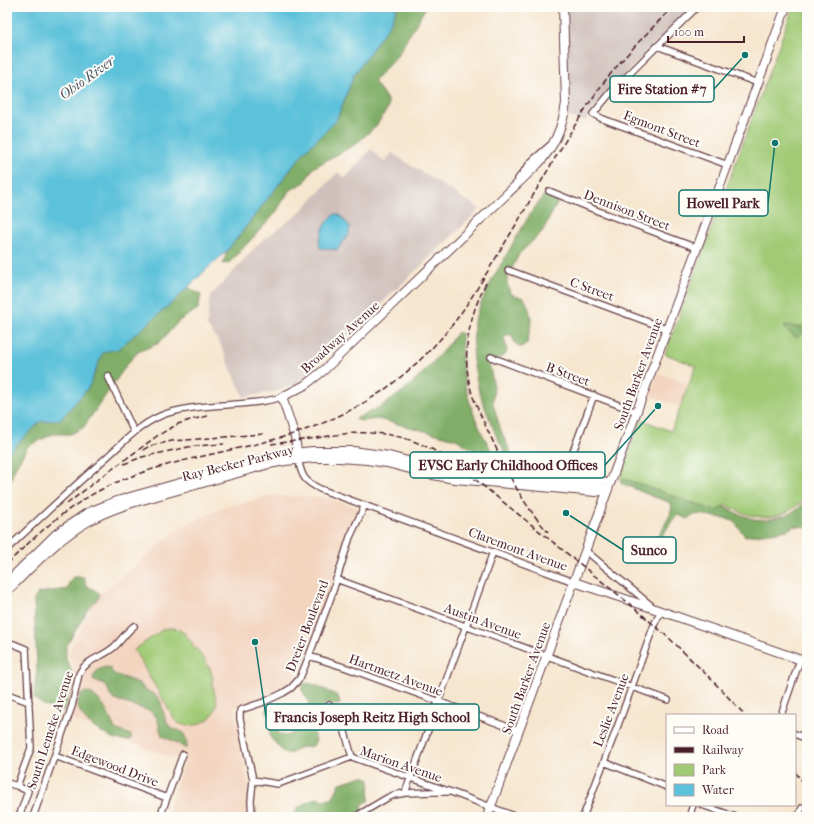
<svg xmlns="http://www.w3.org/2000/svg" width="814" height="824" viewBox="0 0 814 824" font-family="'IM FELL French Canon',serif">
<style>
.built{fill:#f3d4bf}
.industrial{fill:#cfc0bb}
.green{fill:#a0ca76;stroke:#757450}
.forest{fill:#80ae67;stroke:#656649}
.water{fill:#5cc1da;stroke:#537082}
.lines{fill:none;stroke-linecap:round;stroke-linejoin:round}
.street-casing{stroke:#643d44;stroke-width:8}
.secondary-casing{stroke:#643d44;stroke-width:10}
.street{stroke:#fff;stroke-width:5.5}
.secondary{stroke:#fff;stroke-width:8}
.rail{stroke:#4a1f2b;stroke-width:1.5;stroke-dasharray:6 3;stroke-linecap:butt}
.labels{text-anchor:middle;dominant-baseline:central;stroke-width:4;stroke-linejoin:round;paint-order:stroke}
.street-label{font-size:13px;fill:#4a1f2b;stroke:#fdfcf7}
.water-label{font-size:14px;font-style:italic;fill:#505868;stroke:#fdfcf7}
.leader{fill:none;stroke:#0f766e;stroke-width:1.5}
.callout-dot{fill:#0f766e;stroke:#fdfcf7;stroke-width:1.5}
.callout{fill:#fdfcf7;stroke:#0f766e;stroke-width:1.5}
.callout-label{font-size:14px;text-anchor:middle;font-weight:bold;fill:#4a1f2b}
</style>
<rect width="100%" height="100%" fill="#fdfcf7"/>
<filter id="ink" filterUnits="userSpaceOnUse"><feTurbulence type="fractalNoise" baseFrequency=".025" numOctaves="2"/><feDisplacementMap in="SourceGraphic" scale="8" xChannelSelector="R" yChannelSelector="G"/><feConvolveMatrix kernelMatrix="1 2 1 2 8 2 1 2 1" color-interpolation-filters="sRGB"/></filter>
<filter id="wash" filterUnits="userSpaceOnUse"><feTurbulence type="fractalNoise" baseFrequency=".012" numOctaves="4" result="noise"/><feDisplacementMap in="SourceGraphic" scale="16" xChannelSelector="R" yChannelSelector="G"/><feGaussianBlur stdDeviation="0.9" result="paint"/><feColorMatrix in="noise" values="0 0 0 0 0 0 0 0 0 0 0 0 0 0 0 0 0 1.4 0 .05"/><feComposite in="paint" operator="in"/></filter>
<g filter="url(#wash)">
<rect width="100%" height="100%" fill="#f6e6cf"/>
<!-- built -->
<path class="built" d="M658,373L689,384L681,407L650,396Z
M272,496L324,497L357,508L332,582L300,670L286,687L260,700L234,707L248,783V817H165L184,762L74,721L62,710L74,668L68,654L96,598L181,527L223,508Z"/>
<!-- industrial -->
<path class="industrial" d="M566,7H693L609,90L585,121L567,116Z
M371,149L384,162L392,153L480,209L336,347L333,345L309,368L312,372L296,384L278,391L244,397L220,344L207,325L210,297L260,242L298,214L338,172L345,178Z"/>
<!-- green -->
<path class="green" d="M793,7H807V497C781,523 755,522 725,504L721,516L620,480L640,419L671,431L696,366L665,354Z
M167,628C182,627 185,634 193,644L192,645L195,649L196,648L207,663L206,664L209,668H210L213,680L212,681L217,704C215,710 212,717 207,720C198,726 183,729 175,720L134,650L162,630Z"/>
<!-- forest -->
<path class="forest" d="M397,7H426L423,12L397,56L374,81L388,101V108L376,126L356,144L313,168L305,182L289,191L275,214L230,262L223,264L227,251L305,151L336,121L354,75L391,22Z
M544,195L557,200V204L542,232L519,254L507,279V283L510,293L515,296L524,298L528,306L531,317V325L527,343L520,348L515,343L512,336L509,334L504,337L507,349L506,354L489,364L494,386L493,403L500,428L512,456L513,460L511,463L496,435L479,392L473,361L474,322L481,303L493,278L530,214Z
M188,287L201,295L198,309L179,321L159,343L138,352L128,363L83,428L71,434H53L28,446L15,468L10,482H7V454L40,422L61,418L89,387L103,352L118,349L171,303Z
M785,325C789,325 791,326 795,327C799,328 803,326 807,325C807,332 802,334 797,338C793,334 787,333 785,328Z
M458,332L462,334C461,355 462,376 468,396C471,408 476,420 481,431C486,442 494,451 493,463L489,464L472,449L456,439L378,419L362,421L355,419C363,415 372,411 380,407C411,389 436,360 458,332Z
M623,479L631,481L716,511L722,507H726L736,513L753,519L766,520L787,515L799,508L807,499V527L794,526L787,530L778,532L745,536L733,520L700,514L694,515L688,519L678,515L672,521L659,541L658,537L670,515L672,506L669,502L654,497L621,483Z
M73,577H84L86,585L96,591L99,593V597L87,611L66,647V659L74,676L65,708L61,711C51,709 41,705 34,698L37,669L34,600L38,593L68,589L69,583Z
M106,667L110,668L112,672L116,675L139,683L145,690L156,695L161,702L165,718L170,727L173,729L178,730L184,733L187,744V748H184L179,744L162,736L157,718L150,711L115,700L110,696L108,689L105,685L102,683L94,681L93,678C96,670 98,669 106,667Z
M301,683C314,682 327,691 338,696L340,704L335,705L327,703L324,706L322,713L314,719L311,724L316,741L313,746L298,748L292,753L285,754L270,737V725L266,710L267,705C272,705 274,706 277,709L278,733L285,736L292,734L296,728L295,723L297,713L307,707L309,702L302,690Z
M85,692C99,692 110,717 115,729L131,735V739C118,748 66,716 80,696C81,695 83,694 85,692Z
M363,776L370,779L369,800L362,805V809L364,817H290L299,807L315,798L325,800L332,799L340,783Z"/>
<!-- water -->
<path class="water" d="M7,7H397L391,22L354,75L336,121L305,151L227,251L209,267L172,303L118,349L103,352L89,387L61,419L40,422L7,454Z
M335,214L340,215L350,227L349,234L337,250L320,248L319,241L325,224Z"/>
</g>
<g filter="url(#ink)">
<g class="lines">
<defs>
<path id="street" d="M697,7L612,91L593,114L603,119L728,165
M657,46L758,83
M518,179L532,161L549,146
M549,191L598,211L697,248
M508,270L667,329
M491,357L637,412
M108,376L134,432
M298,459C302,477 304,481 320,489L574,582
M554,472L564,476L611,482
M564,476L594,395
M7,549C40,518 73,487 107,457C126,440 143,421 168,413C205,402 245,408 282,397
M586,551L653,607
M336,579L668,700
M11,643L26,649L31,748L17,786L28,791L19,817
M309,656L347,668L519,731
M7,694L29,702
M329,705L341,720L343,725L352,757
M781,715L800,660
M795,734L807,739
M55,756L167,798
M604,762L667,787
M253,780L278,784L352,757L451,792
M7,783L17,786
M405,793L493,552
M702,805L736,817
M33,817L72,706L79,674C87,658 102,658 114,647C121,641 126,632 134,626
M160,817L183,754
M252,817L251,801L253,780L240,719V710L264,702L283,693L291,688L300,678L309,656L331,597L350,537L365,505
M355,817L387,798L394,795L405,793L432,792H451L517,817
M583,817L618,725L654,625L661,611
M689,817L693,805
M798,817L802,808"/>
<path id="secondary" d="M298,457L295,437L282,397L305,385L323,371L538,164C554,147 563,126 566,103L563,7
M7,582L56,534L87,513L114,502L130,497L268,458L284,454L313,451H353L389,456L434,468L456,472L596,485L607,489
M574,582L655,609L807,662
M7,591C33,566 57,539 89,521C102,513 117,508 132,503L269,464L285,461L314,458H339L367,460L387,463L433,475L455,479L596,492L608,489
M487,817L786,7"/>
</defs>
<!-- street casing -->
<use href="#street" class="street-casing"/>
<!-- secondary casing -->
<use href="#secondary" class="secondary-casing"/>
<!-- street -->
<use href="#street" class="street"/>
<!-- secondary -->
<use href="#secondary" class="secondary"/>
<!-- rail -->
<path class="rail" d="M486,283C468,318 460,358 473,397C480,415 489,433 497,450C511,480 526,508 548,532
M271,444C290,442 310,439 329,436C343,434 357,432 371,433C405,434 435,448 461,468L631,605L669,638L710,678L745,715
M143,450L150,446L172,441L263,434
M124,464L142,457L193,446L224,444
M67,504L96,481L157,436L178,424L190,420L208,416
M7,564C40,531 72,502 115,483C174,457 239,452 299,432C332,421 364,405 392,384C416,365 438,344 456,320C472,298 486,274 500,251C531,201 559,148 592,99C615,65 644,36 673,7
M795,772L807,787"/>
</g>
</g>
<g class="labels">
<!-- street labels -->
<g class="street-label">
<text transform="translate(662 129) rotate(21)">Egmont Street</text>
<text transform="translate(627 210) rotate(21)">Dennison Street</text>
<text transform="translate(592 289) rotate(20)">C Street</text>
<text transform="translate(340 337) rotate(-42)">Broadway Avenue</text>
<text transform="translate(568 374) rotate(20)">B Street</text>
<text transform="translate(638 374) rotate(-70)">South Barker Avenue</text>
<text transform="translate(238 463) rotate(-14)">Ray Becker Parkway</text>
<text transform="translate(518 549) rotate(20)">Claremont Avenue</text>
<text transform="translate(483 621) rotate(20)">Austin Avenue</text>
<text transform="translate(307 626) rotate(-69)">Dreier Boulevard</text>
<text transform="translate(396 675) rotate(20)">Hartmetz Avenue</text>
<text transform="translate(526 678) rotate(-70)">South Barker Avenue</text>
<text transform="translate(611 710) rotate(-69)">Leslie Avenue</text>
<text transform="translate(50 730) rotate(-72)">South Lemcke Avenue</text>
<text transform="translate(401 764) rotate(19)">Marion Avenue</text>
<text transform="translate(115 766) rotate(21)">Edgewood Drive</text>
</g>
<!-- water labels -->
<g class="water-label">
<text transform="translate(87 78) rotate(-36)">Ohio River</text>
</g>
</g>
<!-- callouts -->
<path class="leader" d="M745 55L714 89M775 143L768 203M658 406L605 465M566 513L623 550M255 642L266 717"/>
<g class="callout-dot">
<circle cx="745" cy="55" r="4"/>
<circle cx="775" cy="143" r="4"/>
<circle cx="658" cy="406" r="4"/>
<circle cx="566" cy="513" r="4"/>
<circle cx="255" cy="642" r="4"/>
</g>
<g class="callout">
<rect x="610" y="76" width="104" height="26" rx="4"/>
<rect x="679" y="190" width="89" height="26" rx="4"/>
<rect x="410" y="452" width="195" height="26" rx="4"/>
<rect x="623" y="537" width="53" height="26" rx="4"/>
<rect x="266" y="704" width="213" height="26" rx="4"/>
</g>
<g class="callout-label">
<text x="662" y="94">Fire Station #7</text>
<text x="723" y="208">Howell Park</text>
<text x="508" y="470">EVSC Early Childhood Offices</text>
<text x="649" y="555">Sunco</text>
<text x="372" y="722">Francis Joseph Reitz High School</text>
</g>
<!-- margin -->
<rect width="814" height="824" fill="none" stroke="#fdfcf7" stroke-width="24"/>
<!-- legend -->
<rect x="666" y="714" width="130" height="92" fill="#fdfcf7" stroke="#b5a4a5"/>
<rect x="674" y="727" width="20" height="6" fill="#ffffff" stroke="#b5a4a5"/>
<text x="702" y="734" font-size="12" fill="#4a1f2b">Road</text>
<rect x="674" y="747" width="20" height="6" fill="#4a1f2b" stroke="#b5a4a5"/>
<text x="702" y="754" font-size="12" fill="#4a1f2b">Railway</text>
<rect x="674" y="764" width="20" height="12" fill="#a0ca76" stroke="#b5a4a5"/>
<text x="702" y="774" font-size="12" fill="#4a1f2b">Park</text>
<rect x="674" y="784" width="20" height="12" fill="#5cc1da" stroke="#b5a4a5"/>
<text x="702" y="794" font-size="12" fill="#4a1f2b">Water</text>
<!-- scale -->
<path d="M668 36v6h76v-6" fill="none" stroke="#4a1f2b" stroke-width="2"/>
<text x="674" y="36" font-size="12" fill="#4a1f2b" stroke="#fdfcf7" stroke-width="3" paint-order="stroke">100 m</text>
</svg>
